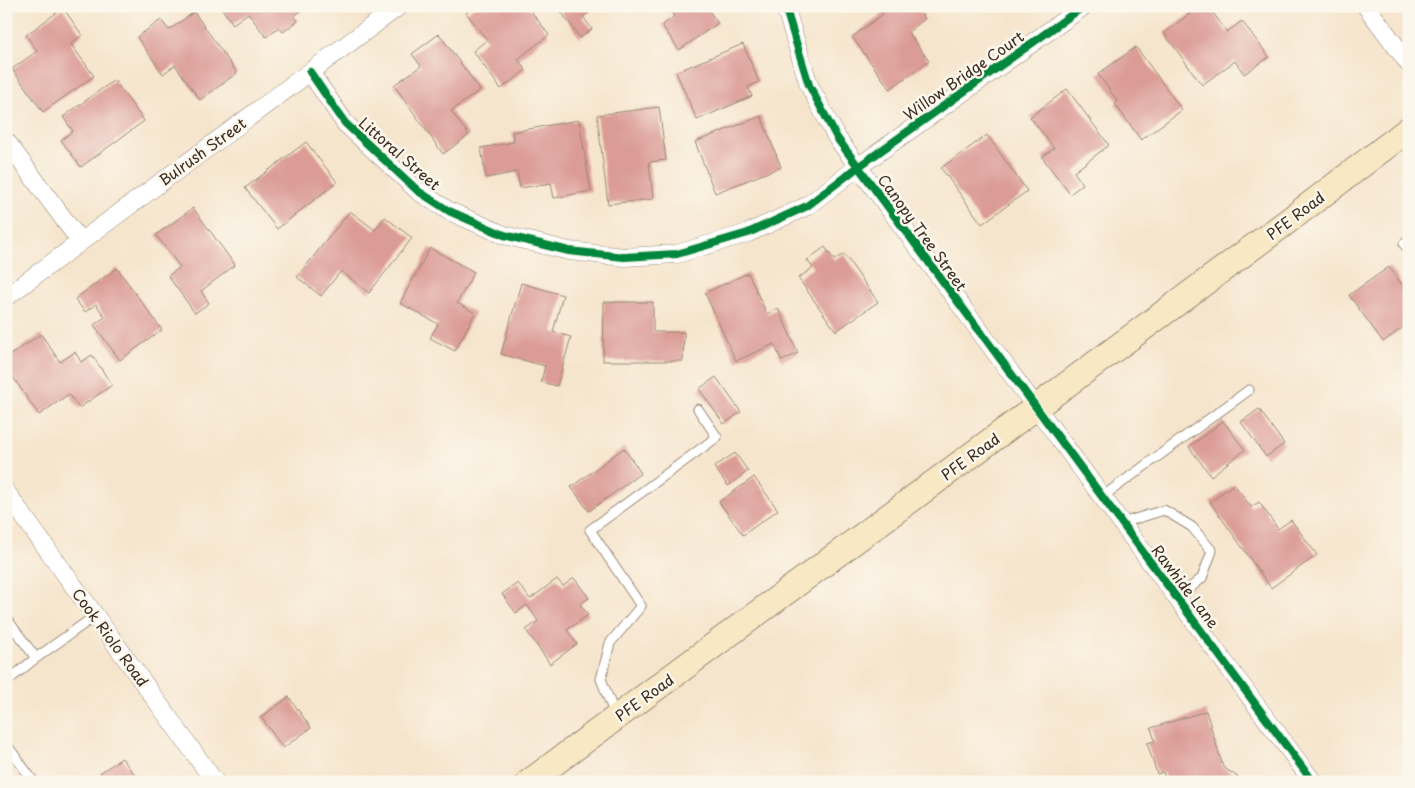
<svg xmlns="http://www.w3.org/2000/svg" width="1415" height="788" viewBox="0 0 1415 788" font-family="'Playpen Sans',sans-serif">
<style>
.building{fill:#db9b96}
.lines{fill:none;stroke-linecap:round;stroke-linejoin:round}
.lane-casing{stroke:#988876;stroke-width:11}
.street-casing{stroke:#988876;stroke-width:19}
.secondary-casing{stroke:#988876;stroke-width:27}
.lane{stroke:#fff;stroke-width:9}
.street{stroke:#fff;stroke-width:18}
.secondary{stroke:#f8e8c3;stroke-width:25}
.cycleway-casing{stroke:#fbf7ec;stroke-width:11}
.cycleway{stroke:#00873e;stroke-width:8}
.labels{text-anchor:middle;dominant-baseline:central;stroke-width:5;stroke-linejoin:round;paint-order:stroke}
.street-label{font-size:15px;fill:#3b2a1e;stroke:#fbf7ec}
</style>
<rect width="100%" height="100%" fill="#fbf7ec"/>
<filter id="ink" filterUnits="userSpaceOnUse"><feTurbulence type="fractalNoise" baseFrequency=".02" numOctaves="2"/><feDisplacementMap in="SourceGraphic" scale="10" xChannelSelector="R" yChannelSelector="G"/><feConvolveMatrix kernelMatrix="1 2 1 2 8 2 1 2 1" color-interpolation-filters="sRGB"/></filter>
<filter id="wash" filterUnits="userSpaceOnUse"><feTurbulence type="fractalNoise" baseFrequency=".0096" numOctaves="4" result="noise"/><feDisplacementMap in="SourceGraphic" scale="20" xChannelSelector="R" yChannelSelector="G"/><feGaussianBlur stdDeviation="1.12" result="paint"/><feColorMatrix in="noise" values="0 0 0 0 0 0 0 0 0 0 0 0 0 0 0 0 0 1.4 0 .05"/><feComposite in="paint" operator="in"/></filter>
<g filter="url(#wash)">
<rect width="100%" height="100%" fill="#f6e5cd"/>
<g id="blocks">
<!-- building -->
<path class="building" d="M220,6H307L294,16L298,21L283,32L279,27L266,37L248,13L233,24Z
M475,6H527L549,35L518,59L526,70L501,89L473,51L487,40L466,13Z
M557,6H597L583,17L592,29L580,38Z
M667,6H710L707,8L718,23L679,50L662,25L674,17Z
M877,6H916L925,19L908,32L929,61L890,89L852,37L883,14Z
M1200,6H1208L1227,32L1242,21L1269,57L1244,74L1235,61L1202,85L1164,33Z
M63,8L82,35L71,44L94,76L43,112L12,69L37,51L26,35Z
M194,12L237,73L200,100L175,65L163,74L137,37L161,20L169,30Z
M439,34L480,90L451,111L469,135L443,154L394,85L421,66L412,54Z
M743,44L759,82L748,87L752,96L697,120L676,72Z
M1136,47L1182,110L1141,140L1115,104L1118,102L1098,74Z
M114,80L144,121L81,167L61,140L73,131L63,117Z
M1067,89L1109,145L1074,172L1083,184L1070,194L1042,157L1054,148L1030,117Z
M659,107L666,160L649,162L653,199L608,204L597,115Z
M761,116L781,167L715,193L695,142Z
M579,120L591,191L554,198L551,183L520,188L517,172L486,178L481,148L514,142L512,132Z
M987,135L1027,191L982,224L941,168Z
M306,142L337,182L277,229L245,188Z
M193,208L235,265L201,291L209,303L195,313L168,276L180,267L156,235Z
M350,211L375,230L385,217L412,238L369,293L341,271L321,296L297,277Z
M825,247L834,260L844,254L878,302L836,331L798,278L813,268L807,260Z
M430,248L474,272L457,303L475,313L455,351L430,338L438,324L400,303Z
M1389,267L1409,294V312L1405,315L1409,323L1383,342L1349,295Z
M117,268L162,330L120,360L94,325L105,317L96,304L85,312L75,299Z
M748,273L767,314L778,308L798,353L782,361L774,344L736,361L705,293Z
M521,283L563,295L553,332L571,337L557,386L541,382L545,366L501,354Z
M604,302H653V332H684L683,361H603Z
M41,334L60,362L75,352L81,362L92,355L112,385L79,408L69,394L39,415L6,367V358Z
M716,377L741,412L724,424L699,389Z
M1259,409L1284,444L1266,457L1241,422Z
M1223,421L1245,450L1211,476L1189,447Z
M624,448L641,473L589,511L571,487Z
M735,453L748,471L728,486L714,467Z
M754,477L778,510L743,535L719,502Z
M1234,484L1251,507L1259,502L1278,529L1291,520L1317,555L1271,588L1210,502Z
M574,578L589,598L580,604L588,615L567,630L577,644L550,664L526,630L538,621L527,605L516,613L502,594L518,583L530,599L557,579L563,586Z
M289,697L311,728L283,748L261,717Z
M1206,711L1223,767L1245,782H1166L1163,772L1157,774L1147,743L1155,741L1151,728Z
M122,758L140,782H106L100,773Z"/>
</g>
</g>
<g filter="url(#ink)">
<use href="#blocks" fill-opacity="0" stroke="#988876" stroke-width="1"/>
<g class="lines">
<defs>
<path id="lane" d="M1409,240L1404,244L1409,250
M1102,497L1249,390
M1122,523L1164,510L1192,527L1212,551L1202,578L1177,599
M6,618L36,658L6,682
M36,658L95,616
M615,715L601,679L610,643L641,606L590,530L717,437L698,409
M6,744L34,782"/>
<path id="street" d="M785,6L809,85L837,138L1313,782
M1366,6L1409,64
M310,72L345,123L418,191L449,211L504,235L569,251L624,257L677,254L748,233L807,206L858,167L1084,6
M6,141L80,241
M6,297L399,6
M6,492L215,782"/>
<path id="secondary" d="M529,782L1284,224L1409,129"/>
</defs>
<!-- lane casing -->
<use href="#lane" class="lane-casing"/>
<!-- street casing -->
<use href="#street" class="street-casing"/>
<!-- secondary casing -->
<use href="#secondary" class="secondary-casing"/>
<!-- lane -->
<use href="#lane" class="lane"/>
<!-- street -->
<use href="#street" class="street"/>
<!-- secondary -->
<use href="#secondary" class="secondary"/>
<defs>
<path id="cycleway" d="M785,6L809,85L837,138L1313,782
M310,72L345,123L418,191L449,211L504,235L569,251L624,257L677,254L748,233L807,206L858,167L1084,6"/>
</defs>
<!-- cycleway casing -->
<use href="#cycleway" class="cycleway-casing"/>
<!-- cycleway -->
<use href="#cycleway" class="cycleway"/>
</g>
</g>
<g class="labels">
<!-- street labels -->
<g class="street-label">
<text transform="translate(963 75) rotate(-35)">Willow Bridge Court</text>
<text transform="translate(202 151) rotate(-36)">Bulrush Street</text>
<text transform="translate(400 153) rotate(41)">Littoral Street</text>
<text transform="translate(1295 215) rotate(-37)">PFE Road</text>
<text transform="translate(923 232) rotate(54)">Canopy Tree Street</text>
<text transform="translate(970 456) rotate(-36)">PFE Road</text>
<text transform="translate(1186 586) rotate(53)">Rawhide Lane</text>
<text transform="translate(111 637) rotate(54)">Cook Riolo Road</text>
<text transform="translate(644 697) rotate(-36)">PFE Road</text>
</g>
</g>
<!-- margin -->
<rect width="1415" height="788" fill="none" stroke="#fbf7ec" stroke-width="25"/>
</svg>
